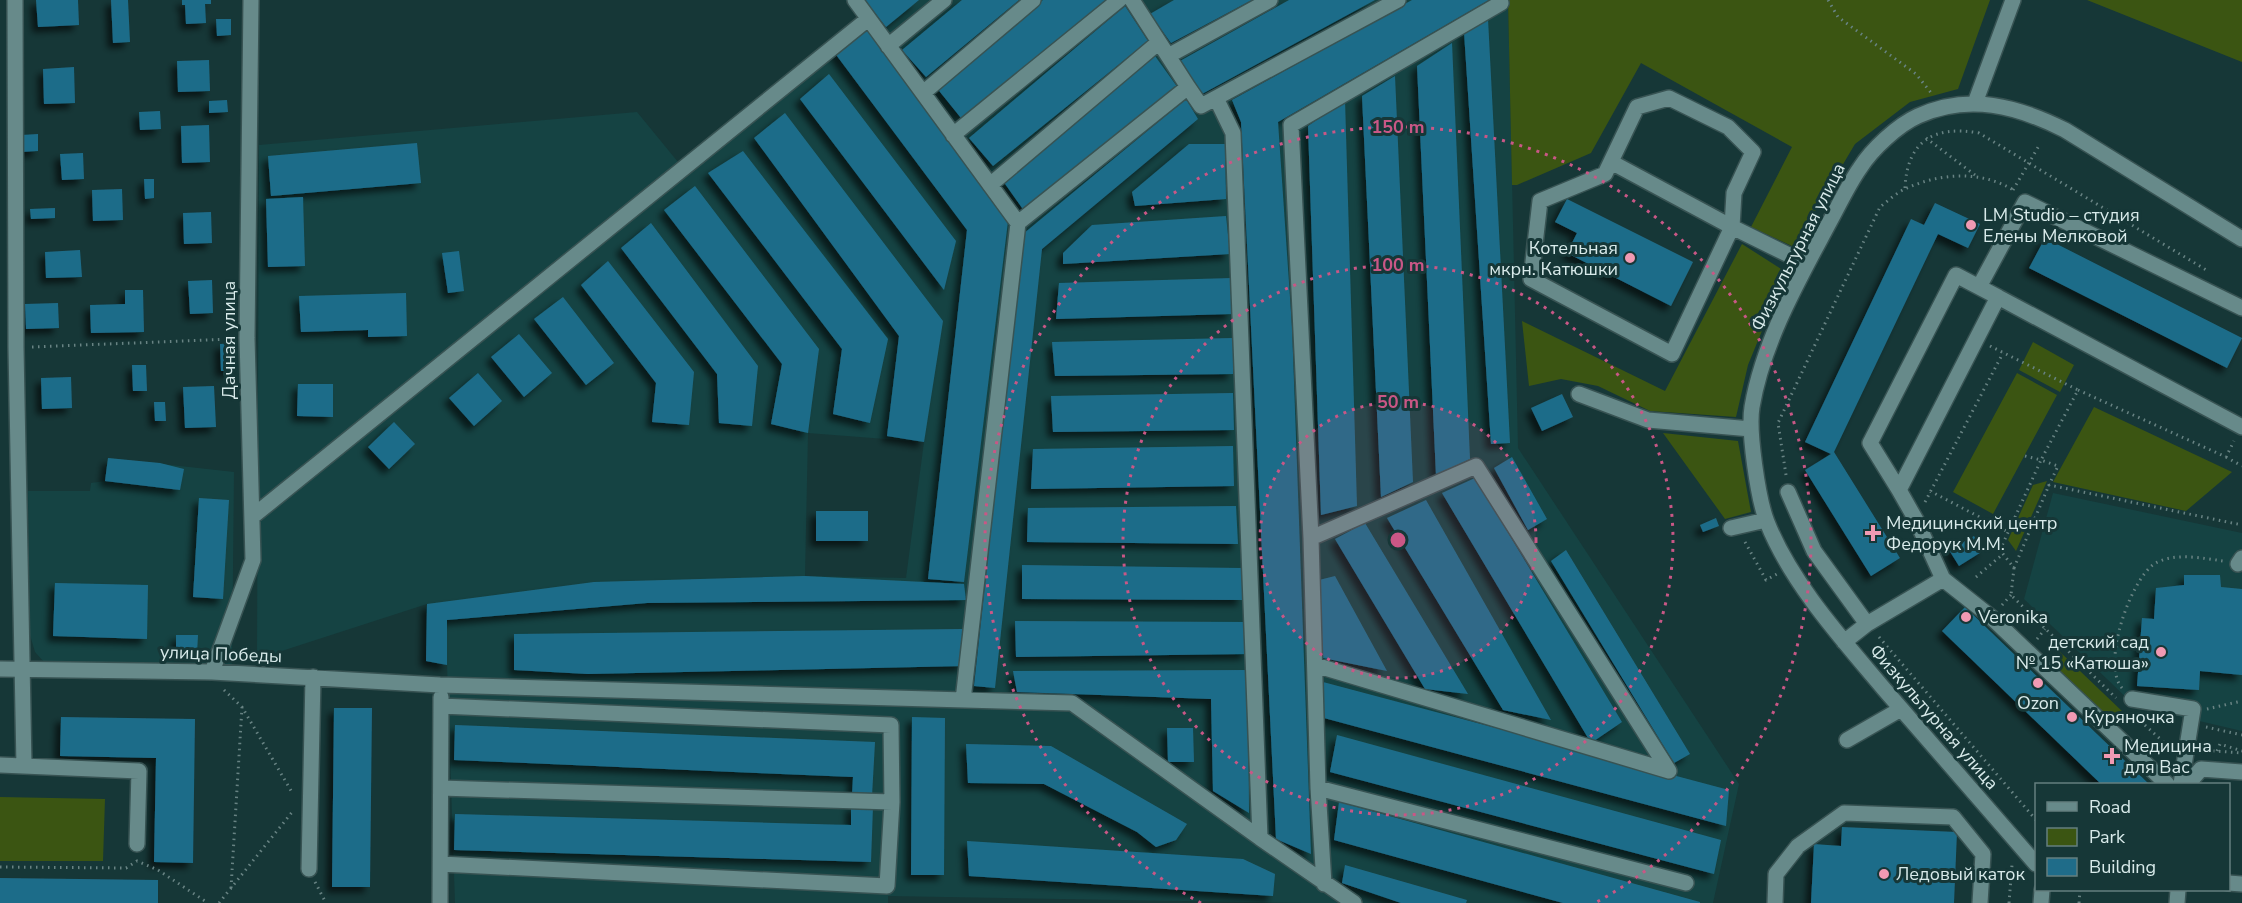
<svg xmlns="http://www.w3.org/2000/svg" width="2242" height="903" viewBox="0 0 2242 903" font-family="'Nunito Sans',sans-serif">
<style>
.built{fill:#154343;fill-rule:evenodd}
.green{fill:#3b5512}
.building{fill:#1f6c89;filter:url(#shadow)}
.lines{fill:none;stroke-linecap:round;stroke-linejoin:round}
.minor-casing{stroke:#385353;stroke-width:18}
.path{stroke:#688383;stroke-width:3;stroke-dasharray:1.5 4.5;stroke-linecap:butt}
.minor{stroke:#678a8a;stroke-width:15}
.ring{fill:none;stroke:#c95786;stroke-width:3;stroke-dasharray:3 6}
.poi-dot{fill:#f19ab3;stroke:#163737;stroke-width:2}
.labels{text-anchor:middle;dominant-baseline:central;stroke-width:6;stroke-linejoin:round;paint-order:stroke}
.poi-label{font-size:18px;fill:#d8eaea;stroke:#163737;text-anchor:start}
.street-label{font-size:18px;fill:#d8eaea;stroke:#163737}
.centre{fill:#c95786;stroke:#163737;stroke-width:3}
.ring-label{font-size:18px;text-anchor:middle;font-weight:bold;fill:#c95786;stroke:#163737;stroke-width:6;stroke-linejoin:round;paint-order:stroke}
</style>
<defs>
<filter id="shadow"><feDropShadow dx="-5.5" dy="5.5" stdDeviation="3" flood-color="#0009"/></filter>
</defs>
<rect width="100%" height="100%" fill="#163737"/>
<!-- built -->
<path class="built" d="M845,0H1508L1518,448L1739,784L1713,903H1303L888,896V903H455L447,665L426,661L427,604L257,659L259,145L637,112L687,173L860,17ZM808,433L924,442L906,578L805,576Z
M108,458L234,472L232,664L44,662L35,652L30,635L28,491H90L91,483L105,481Z
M2053,493L2242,533V731L2135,706L2024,599Z"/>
<!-- green -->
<path class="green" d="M1508,0H1990L1958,89L1910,102L1855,144L1794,247L1751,227L1792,147L1641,63L1591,153L1517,185H1512Z
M2087,0H2242V62Z
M1742,244L1786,272L1748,365L1736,417L1650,411L1598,386L1561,379L1529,386L1522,321L1665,391Z
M2033,342L2074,365L2060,392L2019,370Z
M2017,373L2057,395L1993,514L1953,492Z
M2094,407L2232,472L2186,511L2053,482Z
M1663,433L1738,441L1751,512L1725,519Z
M2047,481L2016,551L2008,540L2033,485Z
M2058,650L2124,713L2108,726L2053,670Z
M0,797L105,799L103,861H0Z"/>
<!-- building -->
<path class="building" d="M36,0H78L79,25L38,27Z
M111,0H128L130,42L113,43Z
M182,0H211V4H205L206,23L186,24L185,5H182Z
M865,0H919L886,27Z
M962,0H1019L926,77L902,50Z
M1043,0H1109L961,118L936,87Z
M1174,0H1252L1171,43L1150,14Z
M1289,0H1375L1202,94L1180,61Z
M1412,0H1489L1278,122L1292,327L1311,854L1276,839L1241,122L1232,100Z
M1125,6L1148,41L993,166L969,138Z
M216,19H231V35L217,36Z
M1488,19L1510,443L1491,444L1464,32Z
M863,24L1008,221L964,582L928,579L967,230L834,52Z
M1452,43L1470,459L1436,475L1417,66Z
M1155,56L1178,88L1027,215L1003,181Z
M209,60L210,91L178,92L177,61Z
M74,67L75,103L44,104L43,69Z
M829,74L956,241L944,290L800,99Z
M1395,76L1413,482L1381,497L1362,96Z
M1186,99L1198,119L1042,249L995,688L974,686L1023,234Z
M227,100L228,112L209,113V101Z
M1345,100L1357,506L1321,515L1308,126Z
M160,111L161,129L140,130L139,112Z
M785,113L943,321L924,442L887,436L899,336L754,138Z
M209,125L210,162L182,163L181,126Z
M38,134V151L21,152V135Z
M417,143L421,183L271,196L268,156Z
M1189,144H1225L1226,199L1135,206L1132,192Z
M743,151L888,339L870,423L833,414L842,349L708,173Z
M83,153L84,179L62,180L60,154Z
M144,179H154V198L145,199Z
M695,186L819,349L808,433L771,424L782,364L664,210Z
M122,189L123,220L93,221L92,190Z
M303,197L305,266L268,267L266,199Z
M1567,199L1693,262L1671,306L1567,253L1577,233L1555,222Z
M1935,203L1980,224L1968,248L1938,234L1834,452L1900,558L1871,576L1805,470L1831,454L1805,442L1911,219L1924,225Z
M55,208V218L31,219L30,209Z
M211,212L212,243L184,244L183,213Z
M1226,216L1230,254L1063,264V253L1092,225Z
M651,223L758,366L752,426L719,423L717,374L621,248Z
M2045,238L2242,338L2227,368L2029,268Z
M80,250L82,277L46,278L45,252Z
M459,251L464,291L448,293L442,253Z
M608,261L694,372L689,425L652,422L656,383L581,285Z
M1232,278V314L1056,319L1059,283Z
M212,280L213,313L190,314L188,281Z
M125,290H143L144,332L91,333L90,305L125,304Z
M406,293L407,336L368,337V330L301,332L299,296Z
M563,297L614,363L586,385L534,319Z
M58,303L59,328L26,329L25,304Z
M519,334L552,373L524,397L491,357Z
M1233,338V374L1055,376L1052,342Z
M235,343L236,371H221L220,344Z
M132,365H146L147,391H133Z
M478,373L502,401L474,426L449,398Z
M71,377L72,408L42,409L41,378Z
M298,384H333V417L297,416Z
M214,386L216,427L185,428L183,387Z
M1233,393L1234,430L1053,432L1051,396Z
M1562,394L1573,417L1542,431L1531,408Z
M154,402H165L166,421H155Z
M394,422L415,444L389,469L368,447Z
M1233,446L1234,486L1031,489L1033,449Z
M1512,457L1547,519L1528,530L1494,468Z
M108,458L160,463L184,469L180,490L105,481Z
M1475,478L1622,722L1591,743L1442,493Z
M199,498L229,500L223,599L193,597Z
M1426,500L1551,720L1503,710L1387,518Z
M1236,506L1238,544L1027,542L1028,508Z
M816,511H868V541H816Z
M1716,518L1719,526L1703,532L1700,525Z
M1365,523L1468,694L1425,689L1335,539Z
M1974,536L1983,551L1959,566L1949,550Z
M1566,550L1690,754L1674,763L1551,561Z
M1022,565L1241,568L1243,600L1022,599Z
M2184,575H2220L2221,587L2242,589V675L2200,671L2199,690L2137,686L2142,618L2154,619L2156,588L2184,585Z
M805,576L964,584L966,600L647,603L447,620V665L426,661L427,604L594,582Z
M1335,576L1387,671L1323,658L1319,580Z
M55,583L148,585L147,639L53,636Z
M1965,607L2149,784H2101L1942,631Z
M1015,621L1248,622L1247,654L1016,657Z
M963,629L964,666L588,674L514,670V634Z
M176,635H198L197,654H176Z
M1248,670L1249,813L1213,791L1211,699L1017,692L1013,671Z
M1323,682L1729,790L1726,826L1324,718Z
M334,708H372L370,887H332Z
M61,717L195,719L193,863L154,862L156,758L60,756Z
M912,717L945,718L944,875H911Z
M455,725L875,742L872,796L852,795L853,777L454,760Z
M1167,728H1193L1194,762H1168Z
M1337,735L1721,840L1714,874L1330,772Z
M966,744L1051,746L1187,824L1176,840L1156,847L1137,832L1044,784L968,783Z
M1339,802L1700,902V903H1563L1334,840Z
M851,805L873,806L871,862L454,850L455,814L851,825Z
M1842,827L1957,832L1954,903H1811L1814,844L1841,846Z
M967,841L1243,859L1275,874L1273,896L969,876Z
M1345,865L1467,900L1466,903H1401L1342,883Z
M0,878L158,880V903H0Z"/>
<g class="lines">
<defs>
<path id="minor" d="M15,0L16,348L24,766
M855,0L1018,223L963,700
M1132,0L1188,87
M888,46L944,0
M1168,56L1270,0
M923,93L1033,0
M1216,98L1233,133L1260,838L1354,903
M1975,103L2013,0
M953,135L1119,0
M1611,162L1732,227L1672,354L1531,279L1540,201L1605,174L1637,107L1669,98L1728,127L1753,152L1734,193L1732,227L1807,264
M990,185L1159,42
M1018,223L1188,87L1201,106L1398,0
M1998,297L2242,427
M1579,394L1648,420L1751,429
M1899,490L1870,443L1956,275L1979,287
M1788,492L1814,551L1867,624
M252,517L868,19
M1731,528L1766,520
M1311,538L1476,466L1669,771
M2238,564L2242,558
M1943,579L1991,617L2167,784
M1844,642L1867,624L1943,579L1916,520L1899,490L1998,297L1979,287L2025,202L2242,308
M1315,665L1669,771
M0,669L212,672L440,685L1072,703L1260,838
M212,672L253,560L247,338L251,0
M2132,699L2193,709L2181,784
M441,706L891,725L892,802L441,788
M1847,740L1901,709
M0,765L139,771L137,844
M2188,784L2201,769L2242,772
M1318,788L1686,883
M441,864L887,886L892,802
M2036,864C1986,806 1935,748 1884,689C1842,639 1791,583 1767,522C1758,499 1748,431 1752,407C1763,342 1798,281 1829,223C1839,205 1848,185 1860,168C1872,149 1898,125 1918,116C1969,93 2017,106 2065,130L2242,239
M309,869L313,677
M2228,883L2242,884
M1324,884L1318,788L1311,538L1291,125L1501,3
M440,903L441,697
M1775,903L1776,874L1798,846L1844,813L1953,817L1983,854L1980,903
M2041,903L2042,890
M2177,903L2178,890"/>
</defs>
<!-- minor casing -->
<use href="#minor" class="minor-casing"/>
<!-- path -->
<path class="path" d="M1828,0L1838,17L1916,74L1932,94
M1926,138L1975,175
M1905,188C1907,141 1934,125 1979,133L2208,271
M2013,190L2040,144
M1990,346L2078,390L2041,460L2058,466L2049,485L2242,525
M32,347L233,339
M2078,390L2226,457L2234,441
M2025,456L2041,460L2000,550L2014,568L2011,595L2116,698
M2226,457L2242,466
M1786,475L1778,423L1880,207C1888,201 1897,192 1907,188C1941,173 1982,170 2015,191
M1930,491L2008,532
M1925,502L2003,353
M1745,542L1766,580L1777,574
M2014,568L2049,485
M1976,577L2003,554
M2002,605L2011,595
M1879,637L2036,820
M2037,639L2045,629
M2049,652L2058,642
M2122,688C2101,664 2130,581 2154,564C2174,552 2201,558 2223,561
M224,690L242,707L293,794
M2207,709L2242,701
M2136,717L2169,747
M2206,727L2242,735
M2201,750L2242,753
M2217,751L2220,744L2242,751
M0,867L126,868L137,861L158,870L208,903
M315,882L326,903
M231,888L242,707
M219,903L293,811
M2009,903L2012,865
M2079,903L2080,890"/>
<!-- minor -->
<use href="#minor" class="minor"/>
</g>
<!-- distance rings -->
<circle cx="1398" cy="540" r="138" fill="#c95786" fill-opacity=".12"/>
<g class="ring">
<circle cx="1398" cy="540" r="138"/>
<circle cx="1398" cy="540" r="275"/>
<path d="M1201 903A413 413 0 1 1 1595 903"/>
</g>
<!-- markers -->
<g class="poi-dot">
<circle cx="1971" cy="225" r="6"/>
<circle cx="1630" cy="258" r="6"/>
<path d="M1870 524h6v6h6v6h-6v6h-6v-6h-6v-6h6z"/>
<circle cx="1966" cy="617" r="6"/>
<circle cx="2161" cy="652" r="6"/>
<circle cx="2038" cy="683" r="6"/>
<circle cx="2072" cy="717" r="6"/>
<path d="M2109 747h6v6h6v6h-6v6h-6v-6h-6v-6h6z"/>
<circle cx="1884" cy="874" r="6"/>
</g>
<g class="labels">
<!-- poi labels -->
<g class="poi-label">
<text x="1983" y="215">LM Studio – студия<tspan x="1983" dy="21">Елены Мелковой</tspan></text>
<text x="1618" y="248" text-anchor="end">Котельная<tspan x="1618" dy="21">мкрн. Катюшки</tspan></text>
<text x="1886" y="523">Медицинский центр<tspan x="1886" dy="21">Федорук М.М.</tspan></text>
<text x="1978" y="617">Veronika</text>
<text x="2149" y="642" text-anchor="end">детский сад<tspan x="2149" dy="21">№ 15 «Катюша»</tspan></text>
<text x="2038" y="703" text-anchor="middle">Ozon</text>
<text x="2084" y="717">Куряночка</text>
<text x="2124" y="746">Медицина<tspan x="2124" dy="21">для Вас</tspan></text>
<text x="1896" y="874">Ледовый каток</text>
</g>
<!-- street labels -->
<g class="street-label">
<text transform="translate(1798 247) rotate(-63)">Физкультурная улица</text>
<text transform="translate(229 340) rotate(-90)">Дачная улица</text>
<text transform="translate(221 654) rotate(2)">улица Победы</text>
<text transform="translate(1934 717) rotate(49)">Физкультурная улица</text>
</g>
</g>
<circle cx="1398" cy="540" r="9" class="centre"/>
<g class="ring-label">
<text x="1398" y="133">150 m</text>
<text x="1398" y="271">100 m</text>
<text x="1398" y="408">50 m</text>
</g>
<!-- legend -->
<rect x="2035" y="783" width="195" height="108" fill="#163737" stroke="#647f7f" stroke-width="1.5"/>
<rect x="2047" y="802" width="30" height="9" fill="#678a8a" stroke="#647f7f" stroke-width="1.5"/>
<text x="2089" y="813" font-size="18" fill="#d8eaea">Road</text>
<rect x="2047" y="828" width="30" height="18" fill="#3b5512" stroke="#647f7f" stroke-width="1.5"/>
<text x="2089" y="843" font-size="18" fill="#d8eaea">Park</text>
<rect x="2047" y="858" width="30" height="18" fill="#1f6c89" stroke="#647f7f" stroke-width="1.5"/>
<text x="2089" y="873" font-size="18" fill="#d8eaea">Building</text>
</svg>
